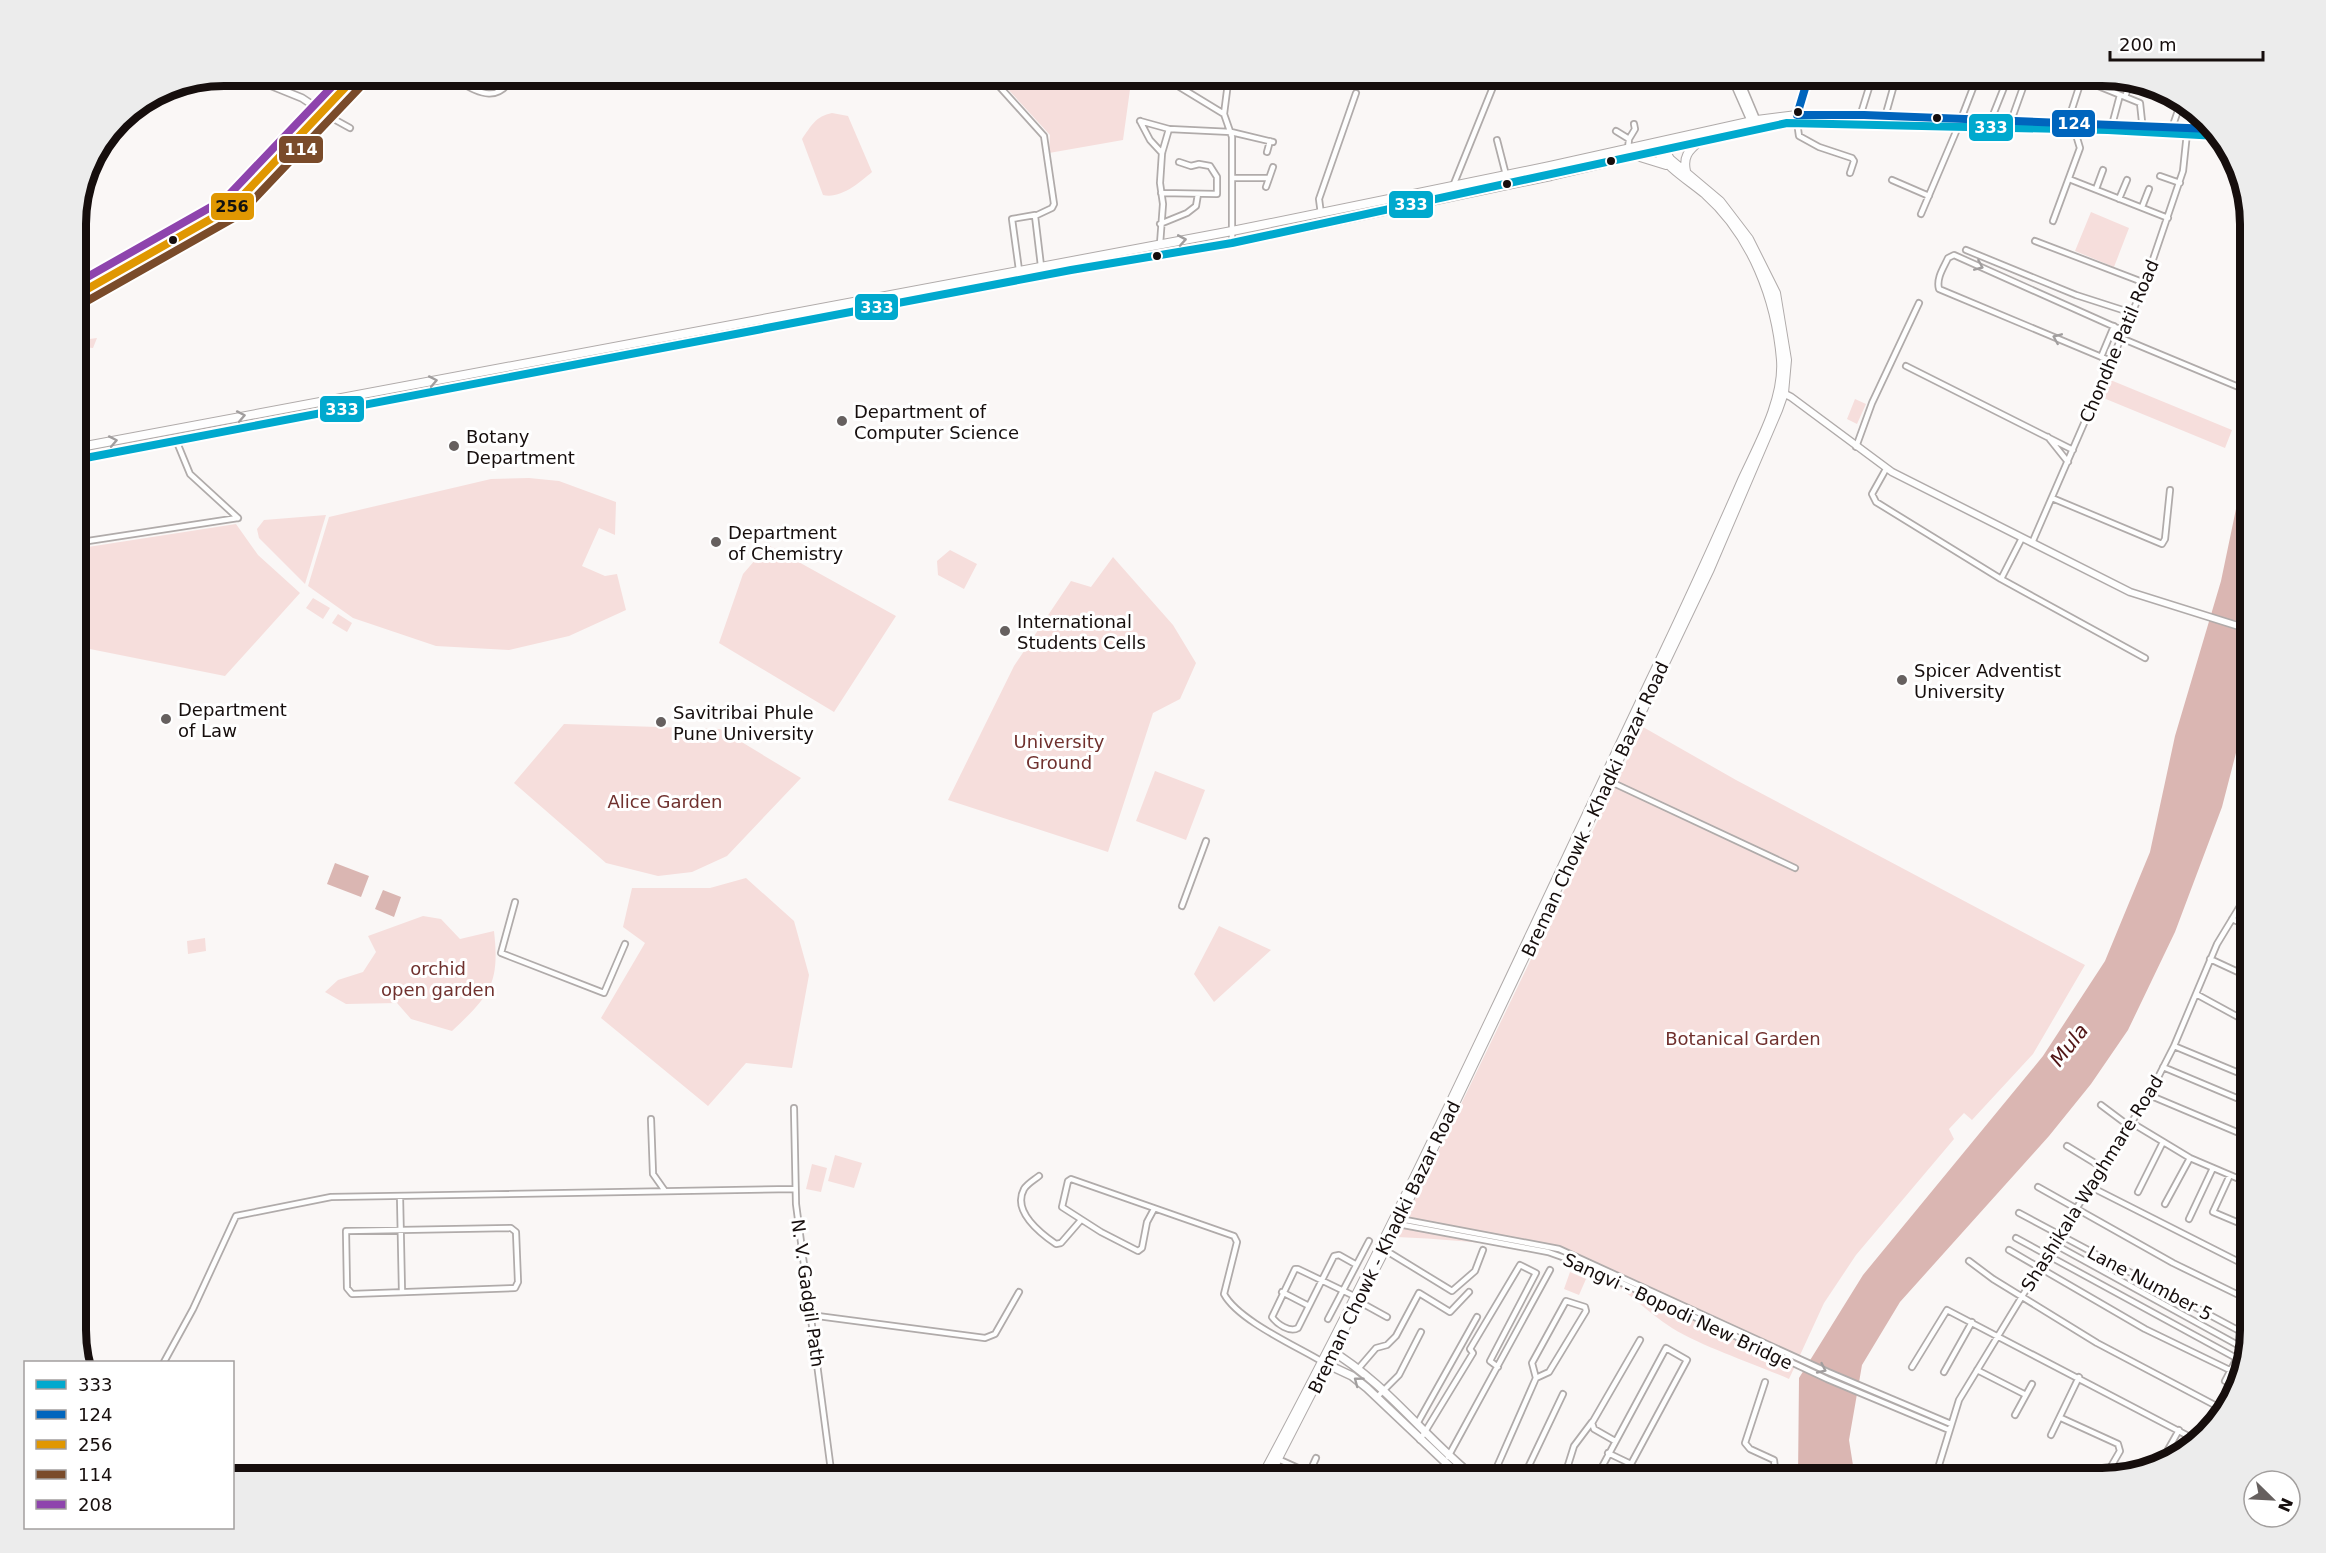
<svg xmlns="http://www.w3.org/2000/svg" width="2326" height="1553" viewBox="0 0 2326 1553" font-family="'DejaVu Sans',sans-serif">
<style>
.green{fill:#f6dedc}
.water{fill:#dab6b2}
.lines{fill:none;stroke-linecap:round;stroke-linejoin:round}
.minor-casing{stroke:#b0abaa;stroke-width:8}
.tertiary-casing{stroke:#b0abaa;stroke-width:9}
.secondary-casing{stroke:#b0abaa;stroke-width:10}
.primary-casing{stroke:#b0abaa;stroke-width:10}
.minor{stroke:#fefefe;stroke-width:4.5}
.tertiary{stroke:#fefefe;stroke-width:6}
.secondary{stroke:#fefefe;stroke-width:7}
.primary{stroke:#fefefe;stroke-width:8}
.bus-1-casing{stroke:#fff;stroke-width:12}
.bus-2-casing{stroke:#fff;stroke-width:12}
.bus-3-casing{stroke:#fff;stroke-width:12}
.bus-4-casing{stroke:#fff;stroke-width:12}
.bus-5-casing{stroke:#fff;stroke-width:12}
.bus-1{stroke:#00a9ce;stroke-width:8}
.bus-2{stroke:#0065bd;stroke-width:8}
.bus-3{stroke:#e09701;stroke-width:8}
.bus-4{stroke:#7a4b2a;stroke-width:8}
.bus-5{stroke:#8e44ad;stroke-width:8}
.oneway{stroke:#a19e9e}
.bus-dot{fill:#160e0d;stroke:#fff;stroke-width:2}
.poi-dot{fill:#66605f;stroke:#fff;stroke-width:2}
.labels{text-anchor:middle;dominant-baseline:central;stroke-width:6;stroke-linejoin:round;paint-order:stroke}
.street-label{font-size:18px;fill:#160e0d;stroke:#fff}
.poi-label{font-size:18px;fill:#160e0d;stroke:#fff;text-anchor:start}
.park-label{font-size:18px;fill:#70312e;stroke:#fff}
.water-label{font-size:20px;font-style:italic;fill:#511515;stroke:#fff}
.rim{fill:none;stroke:#160e0d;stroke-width:8}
.line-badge{stroke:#fff;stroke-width:2}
.badge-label{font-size:16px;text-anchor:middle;font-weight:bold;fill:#fff}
.pale-badge-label{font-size:16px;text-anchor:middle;font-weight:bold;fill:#111}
</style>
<rect width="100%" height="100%" fill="#faf7f6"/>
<!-- green -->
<path class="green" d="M995,75H1132L1123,140L1049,153L1050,135Z
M832,113L848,116L872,172C859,183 841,199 823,195L802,139C811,126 816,116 832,113Z
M2091,212L2129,228L2114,267L2075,251Z
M97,338L93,348L75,346V341Z
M2108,379L2232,430L2225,448L2101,397Z
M1855,399L1866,404L1857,424L1847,419Z
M529,478L559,481L616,502L615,535L599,528L582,566L605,576L617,574L626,610L569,636L509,650L436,646L353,618L308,586L329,517L491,479Z
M326,515L305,584L259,538L257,529L264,520Z
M236,524L258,555L300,593L225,676L75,646V549Z
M768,545L896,616L834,712L719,643L743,574Z
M950,550L977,564L964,589L938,575L937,561Z
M1113,557L1173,625L1196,663L1180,699L1153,713L1108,852L948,800L1014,666L1071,581L1091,587Z
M313,598L330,608L323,619L306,608Z
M338,614L352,623L347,632L332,623Z
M564,724L720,729L801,778L727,856L692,872L658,876L606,863L514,783Z
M1643,727L1736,780L2085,965L2033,1054L1972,1120L1964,1113L1949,1129L1954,1139L1856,1255L1824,1303L1789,1379C1753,1363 1705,1348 1672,1328C1648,1313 1627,1290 1602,1276C1547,1245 1460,1240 1397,1237Z
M1155,771L1205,790L1186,840L1136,821Z
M746,878L794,921L809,975L792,1068L746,1063L708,1106L601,1018L645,943L623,927L632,888H710Z
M423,916L441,919L460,939L494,931C500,984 490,995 452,1031L411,1019L397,1003L346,1004L325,992L338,980L363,972L376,952L368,936Z
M1219,926L1271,950L1214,1002L1194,974Z
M205,938L206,951L188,954L187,941Z
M835,1155L862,1163L854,1188L828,1181Z
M812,1164L827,1168L821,1192L806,1189Z
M1570,1272L1586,1279L1579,1295L1564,1289Z"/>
<!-- water -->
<path class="water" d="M2251,437V695L2222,807L2175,932L2128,1030L2091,1084L2049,1136L1900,1302L1862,1365L1849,1440L1855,1478H1798L1799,1378L1863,1275L2043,1056L2105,961L2150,852L2175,736L2221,581Z
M335,863L369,876L361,897L327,884Z
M383,890L401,897L394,917L375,909Z"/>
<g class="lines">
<defs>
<path id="minor" d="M446,75C472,87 495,110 514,75
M624,75L646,85
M989,75L1044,136L1054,204L1052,208L1035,216L1041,266
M1160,75L1224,114L1232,137V243
M1872,78L1894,85L1883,124
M2081,79L2140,103L2143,131
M1894,85L1898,75
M1179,86L1188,75
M2125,97L2130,83
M321,112L350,128
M1224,114L1229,75
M1961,119L1978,75
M1991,120L2009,75
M1140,121L1150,140L1162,153
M1140,121L1169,129
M2011,121L2026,79L2013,75
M1797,122L1799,136L1819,147L1852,158L1854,161L1850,173
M1858,123L1872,78
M2112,125L2120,95
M2172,128L2182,99
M1616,131L1629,139L1628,149
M1629,139L1635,129L1634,124
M1497,140L1506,175
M1267,152L1270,141
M2160,176L2180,183
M1232,178H1269
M2069,179L2168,218
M1892,180L1929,196
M1453,186L1497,77
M1266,187L1273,167
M2096,189L2103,170
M1161,193L1217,194V177L1210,166L1199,164L1191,166L1179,162
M2119,199L2127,180
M2142,207L2149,189
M1321,214L1319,199L1356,93
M1921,214L1958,127
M2053,221L2080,148L2070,115L2083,75
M1160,224L1187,213L1196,206L1198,194
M2035,241L2145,283
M1160,244L1163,204L1160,183L1162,153L1169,129L1231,132L1273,142
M1966,250L2076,295L2132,313
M1019,270L1012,219L1035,215
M2121,338L2241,388
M2101,357L2114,326
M2111,361L1939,289C1936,278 1944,267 1948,258L1954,255L2124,331
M1906,366L2073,450
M2048,437L2068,462
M176,440L190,474L238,518
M1856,447L1872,403L1919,303
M1886,469L1872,494L1876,502L2001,579L2145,658
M2052,498L2162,544L2165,539L2170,490
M75,543L238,518
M2032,543L2145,283L2183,171L2187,133
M2001,579L2022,538
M1609,781L1795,868
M515,902L501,953L604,993L625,944
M1182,906L1206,841
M2232,919L2251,928
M2210,959L2251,978
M2196,994L2251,1024
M2174,1046L2251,1078
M2163,1067L2251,1104
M2149,1095L2251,1138
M2101,1105L2129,1126
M794,1108L796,1204L832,1478
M651,1119L653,1174L665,1191
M2132,1123L2190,1158L2251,1184
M2067,1146L2103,1168
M2230,1175L2213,1212L2251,1228
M1039,1176C1034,1180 1027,1184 1024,1189C1012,1211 1040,1233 1056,1244L1061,1243L1081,1220
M2038,1187L2173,1263L2251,1301
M2091,1187L2251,1268
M2138,1192L2163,1142
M400,1196L402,1292
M2165,1204L2190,1158
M1154,1209L1147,1222L1142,1248L1138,1251L1101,1232L1062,1207L1068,1181L1071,1179L1234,1236L1237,1242L1224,1294C1238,1320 1294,1345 1321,1361
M2019,1213L2249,1336
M1400,1219L1559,1249L1828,1372L1951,1424
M2189,1219L2213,1168
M1398,1224L1548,1252L1579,1263L1827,1379L1949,1430
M511,1228L516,1232L518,1282L515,1288L352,1294L347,1288L346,1231Z
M2016,1238L2238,1359
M2054,1244L2245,1349
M1385,1250L1452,1291L1475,1271L1483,1250
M2009,1250L2145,1329L2238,1374
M1969,1261L1993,1279L2097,1343L2226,1411
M1282,1292L1309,1306
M1354,1296L1298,1269H1295L1272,1317C1277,1324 1290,1333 1298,1328L1334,1256L1339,1255L1355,1264
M1358,1301L1387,1317
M810,1315L985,1338L995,1334L1019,1292
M1328,1319L1369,1241
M164,1362L193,1309L236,1216L331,1197L795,1189
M1912,1367L1947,1310L2196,1440
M1358,1369L1376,1348L1387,1345L1396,1336L1419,1293L1450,1312L1469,1292
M1977,1370L2026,1395
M1944,1372L1972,1322
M2225,1381L2250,1333
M1765,1382L1745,1443L1750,1449L1774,1460L1776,1478
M1377,1397L1399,1375L1421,1332
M2015,1415L2032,1384
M2061,1418L2118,1444L2120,1451L2109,1470L2113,1475
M1417,1424L1477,1317
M2051,1435L2079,1377
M1420,1440L1473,1353L1470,1349L1520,1265L1536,1273L1490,1361L1498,1367
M1615,1441L1594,1429L1592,1423L1640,1340
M1448,1457L1550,1270
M1278,1459L1309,1473
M2161,1462L2179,1430
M1298,1478L1302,1470
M1307,1478L1316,1458
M1326,1478L1332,1470L1348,1478
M1492,1478L1536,1378L1532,1363L1566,1301L1585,1307L1586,1311L1549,1372L1536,1378
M1523,1478L1563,1394
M1564,1478L1574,1446L1592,1422
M1596,1478L1666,1348L1687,1360L1631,1464L1608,1453
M1935,1478L1959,1400L2060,1234L2149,1095L2174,1046L2217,944L2251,888"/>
<path id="tertiary" d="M245,75L302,98L320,110
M1797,115L1809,75
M1781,392L1791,397L1892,472L2130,592L2251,630"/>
<path id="secondary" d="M1731,75L1753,125
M1737,75L1758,125
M1330,1350C1385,1382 1425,1438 1475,1478
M1322,1362L1352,1376L1367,1388L1462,1478"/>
<path id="primary" d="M2190,129H2212
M1640,157L1666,165
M1686,171C1683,157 1688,151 1699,142
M75,285L237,195L349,75
M75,296L232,207L357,75
M75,448L1232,231L1550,166L1757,120L1797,115H1859L2109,125
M75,460L1071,270L1232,243L1551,176L1754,128L1787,123L2108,130L2218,136
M1261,1478C1404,1212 1528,936 1658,664C1687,603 1715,542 1742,480C1758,445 1784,400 1781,360C1776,299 1752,236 1705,194C1688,180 1668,168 1655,149
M1268,1478L1385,1250L1710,569L1778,410L1784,393L1787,360L1776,293L1749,239L1720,201L1670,159L1662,145"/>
</defs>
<!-- minor casing -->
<use href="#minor" class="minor-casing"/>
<!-- tertiary casing -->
<use href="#tertiary" class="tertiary-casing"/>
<!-- secondary casing -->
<use href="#secondary" class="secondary-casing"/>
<!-- primary casing -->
<use href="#primary" class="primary-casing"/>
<!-- minor -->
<use href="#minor" class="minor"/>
<!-- tertiary -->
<use href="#tertiary" class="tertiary"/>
<!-- secondary -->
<use href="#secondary" class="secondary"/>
<!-- primary -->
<use href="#primary" class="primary"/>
<defs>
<path id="bus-1" d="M75,460L1071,270L1232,243L1787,123L2108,130L2218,136"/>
<path id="bus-2" d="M1809,75L1797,115H1864L2212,129"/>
<path id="bus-3" d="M75,296L232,207L357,75"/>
<path id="bus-4" d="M80,305L239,215L365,82"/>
<path id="bus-5" d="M75,284L225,199L343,75"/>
</defs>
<!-- bus-1 casing -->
<use href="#bus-1" class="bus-1-casing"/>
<!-- bus-2 casing -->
<use href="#bus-2" class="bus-2-casing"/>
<!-- bus-3 casing -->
<use href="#bus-3" class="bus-3-casing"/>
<!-- bus-4 casing -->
<use href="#bus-4" class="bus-4-casing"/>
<!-- bus-5 casing -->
<use href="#bus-5" class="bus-5-casing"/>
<!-- bus-1 -->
<use href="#bus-1" class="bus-1"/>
<!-- bus-2 -->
<use href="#bus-2" class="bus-2"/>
<!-- bus-3 -->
<use href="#bus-3" class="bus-3"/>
<!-- bus-4 -->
<use href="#bus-4" class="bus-4"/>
<!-- bus-5 -->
<use href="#bus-5" class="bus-5"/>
</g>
<!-- one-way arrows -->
<defs><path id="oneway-chevron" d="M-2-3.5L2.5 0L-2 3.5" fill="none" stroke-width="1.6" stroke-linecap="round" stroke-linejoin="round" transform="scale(1.5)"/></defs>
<g class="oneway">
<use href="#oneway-chevron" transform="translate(1182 240) rotate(-10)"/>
<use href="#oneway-chevron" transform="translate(1979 266) rotate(23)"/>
<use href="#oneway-chevron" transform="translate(2057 338) rotate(-157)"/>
<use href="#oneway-chevron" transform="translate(433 381) rotate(-11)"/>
<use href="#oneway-chevron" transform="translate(241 416) rotate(-11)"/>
<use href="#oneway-chevron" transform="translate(113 441) rotate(-11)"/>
<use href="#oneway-chevron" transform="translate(1822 1369) rotate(25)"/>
<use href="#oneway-chevron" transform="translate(1358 1381) rotate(-143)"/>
</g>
<!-- markers -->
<g class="bus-dot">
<circle cx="1798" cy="112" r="5"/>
<circle cx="1937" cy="118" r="5"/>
<circle cx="1611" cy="161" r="5"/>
<circle cx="1507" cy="184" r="5"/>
<circle cx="173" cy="240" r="5"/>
<circle cx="1157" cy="256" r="5"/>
</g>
<g class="poi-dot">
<circle cx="842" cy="421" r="6"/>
<circle cx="454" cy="446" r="6"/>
<circle cx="716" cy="542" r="6"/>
<circle cx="1005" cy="631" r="6"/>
<circle cx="1902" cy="680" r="6"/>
<circle cx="166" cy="719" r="6"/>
<circle cx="661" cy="722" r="6"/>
</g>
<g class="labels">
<!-- street labels -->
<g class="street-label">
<text transform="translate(2119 341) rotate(-67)">Chondhe Patil Road</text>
<text transform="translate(1595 809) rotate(-65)">Breman Chowk - Khadki Bazar Road</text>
<text transform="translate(2092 1183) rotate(-58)">Shashikala Waghmare Road</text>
<text transform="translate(1384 1247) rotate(-64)">Breman Chowk - Khadki Bazar Road</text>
<text transform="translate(2150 1283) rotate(28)">Lane Number 5</text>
<text transform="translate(808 1293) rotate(82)">N. V. Gadgil Path</text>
<text transform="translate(1678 1311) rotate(25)">Sangvi - Bopodi New Bridge</text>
</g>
<!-- poi labels -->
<g class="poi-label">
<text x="854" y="411">Department of<tspan x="854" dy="21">Computer Science</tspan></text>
<text x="466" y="436">Botany<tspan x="466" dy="21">Department</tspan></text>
<text x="728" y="532">Department<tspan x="728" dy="21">of Chemistry</tspan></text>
<text x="1017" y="621">International<tspan x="1017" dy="21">Students Cells</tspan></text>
<text x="1914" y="670">Spicer Adventist<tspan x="1914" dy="21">University</tspan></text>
<text x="178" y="709">Department<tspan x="178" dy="21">of Law</tspan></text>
<text x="673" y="712">Savitribai Phule<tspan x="673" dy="21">Pune University</tspan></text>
</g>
<!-- park labels -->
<g class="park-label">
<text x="1059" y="741">University<tspan x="1059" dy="21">Ground</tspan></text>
<text x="665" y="801">Alice Garden</text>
<text x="438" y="968">orchid<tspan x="438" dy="21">open garden</tspan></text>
<text x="1743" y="1038">Botanical Garden</text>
</g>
<!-- water labels -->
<g class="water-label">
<text transform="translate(2069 1045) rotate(-52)">Mula</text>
</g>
</g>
<!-- crop -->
<path d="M0 0H2326V1553H0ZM224 86H2102A138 138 0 0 1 2240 224V1330A138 138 0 0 1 2102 1468H224A138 138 0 0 1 86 1330V224A138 138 0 0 1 224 86Z" fill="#ececec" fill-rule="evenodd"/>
<path class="rim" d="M224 86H2102A138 138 0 0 1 2240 224V1330A138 138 0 0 1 2102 1468H224A138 138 0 0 1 86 1330V224A138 138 0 0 1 224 86Z"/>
<g class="line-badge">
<rect x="2051" y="109" width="45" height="29" rx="6" fill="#0065bd"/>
<rect x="1968" y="113" width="46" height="29" rx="6" fill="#00a9ce"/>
<rect x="278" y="135" width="46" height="29" rx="6" fill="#7a4b2a"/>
<rect x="1388" y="190" width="46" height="29" rx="6" fill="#00a9ce"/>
<rect x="210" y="192" width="45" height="29" rx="6" fill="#e09701"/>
<rect x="854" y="293" width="45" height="28" rx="6" fill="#00a9ce"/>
<rect x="319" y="395" width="46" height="28" rx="6" fill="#00a9ce"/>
</g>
<g class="badge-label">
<text x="2074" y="129">124</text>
<text x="1991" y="133">333</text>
<text x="301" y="155">114</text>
<text x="1411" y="210">333</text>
<text x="877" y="313">333</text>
<text x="342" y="415">333</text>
</g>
<g class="pale-badge-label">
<text x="232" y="212">256</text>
</g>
<!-- legend -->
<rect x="24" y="1361" width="210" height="168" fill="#ffffff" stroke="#a29f9e" stroke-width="1.5"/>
<rect x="36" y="1380" width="30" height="9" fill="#00a9ce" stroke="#a29f9e" stroke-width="1.5"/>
<text x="78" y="1391" font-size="18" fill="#160e0d">333</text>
<rect x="36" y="1410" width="30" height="9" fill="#0065bd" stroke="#a29f9e" stroke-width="1.5"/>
<text x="78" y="1421" font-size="18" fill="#160e0d">124</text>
<rect x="36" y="1440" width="30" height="9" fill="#e09701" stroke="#a29f9e" stroke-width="1.5"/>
<text x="78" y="1451" font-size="18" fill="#160e0d">256</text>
<rect x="36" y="1470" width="30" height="9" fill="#7a4b2a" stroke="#a29f9e" stroke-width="1.5"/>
<text x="78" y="1481" font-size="18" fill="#160e0d">114</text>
<rect x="36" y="1500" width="30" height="9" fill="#8e44ad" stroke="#a29f9e" stroke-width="1.5"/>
<text x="78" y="1511" font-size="18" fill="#160e0d">208</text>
<!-- north arrow -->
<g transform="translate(2272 1499) rotate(114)"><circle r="28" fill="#ffffff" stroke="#a29f9e" stroke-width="1.5"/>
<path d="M0-4.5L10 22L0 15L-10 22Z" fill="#66605f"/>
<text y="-9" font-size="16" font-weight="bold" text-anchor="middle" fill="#160e0d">N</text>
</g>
<!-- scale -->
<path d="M2110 51v9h153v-9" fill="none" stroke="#160e0d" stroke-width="3"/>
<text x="2119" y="51" font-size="18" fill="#160e0d" stroke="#ffffff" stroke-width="4.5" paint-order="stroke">200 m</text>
</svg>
